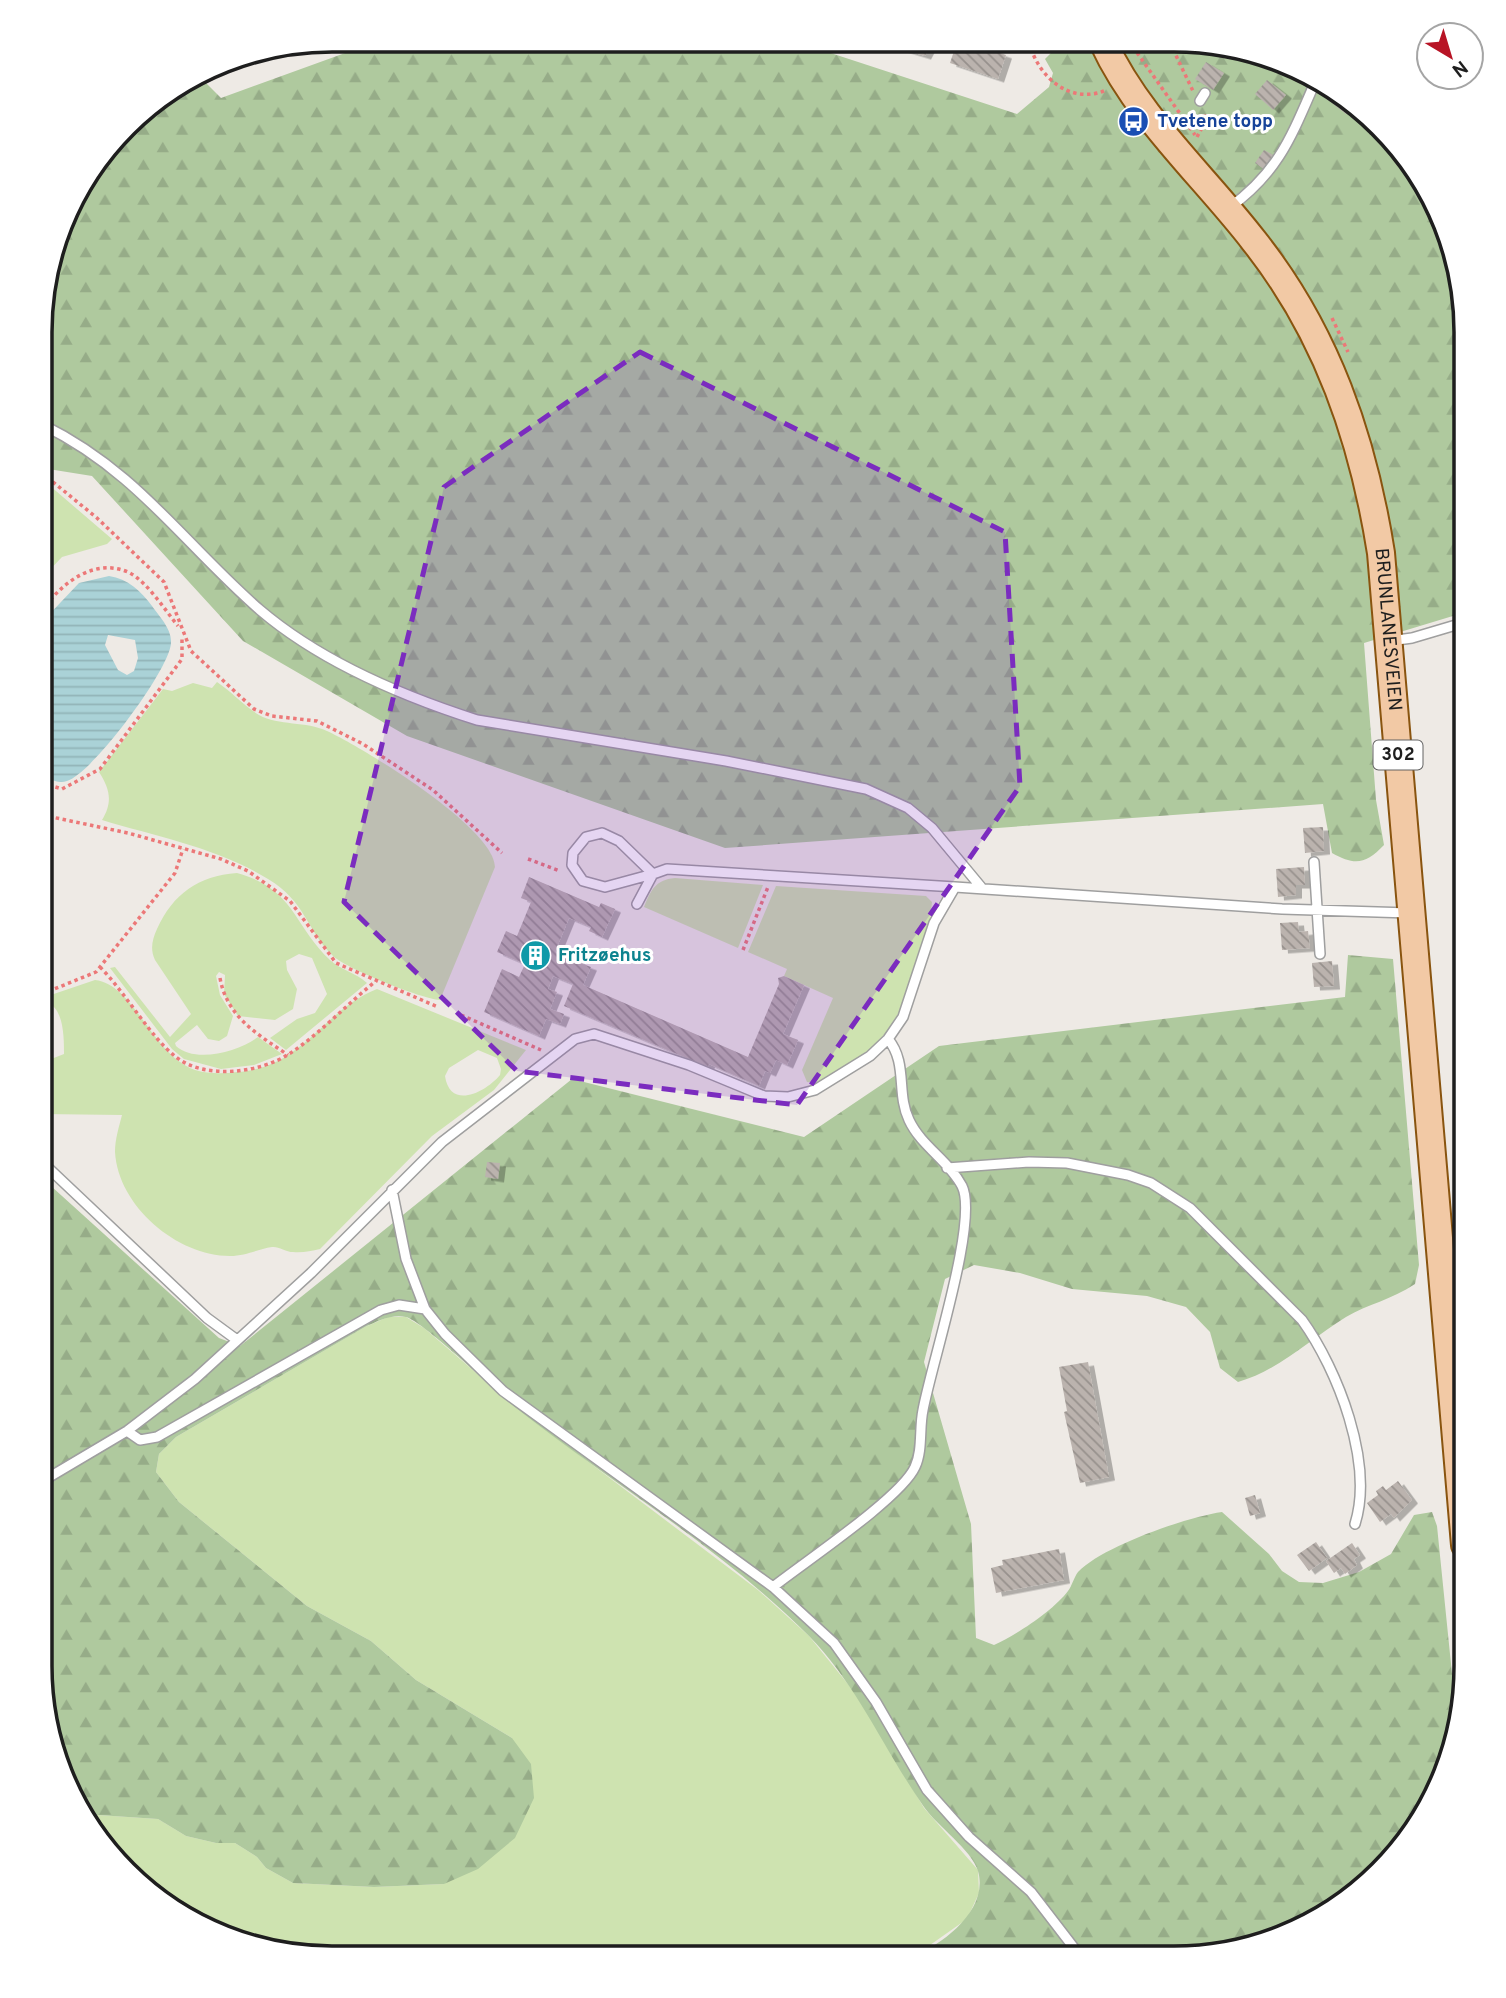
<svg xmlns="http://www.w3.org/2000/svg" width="1506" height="1998" viewBox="0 0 1506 1998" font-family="Overpass,sans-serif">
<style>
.grass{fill:#cee3b0;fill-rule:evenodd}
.forest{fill:url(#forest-firs)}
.water{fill:url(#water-rules);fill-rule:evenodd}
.building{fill:url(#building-back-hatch);filter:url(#shadow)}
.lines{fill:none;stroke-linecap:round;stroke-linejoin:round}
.lane-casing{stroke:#9f9f9f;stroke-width:12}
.primary-casing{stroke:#89540f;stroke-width:30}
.path{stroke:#ec7878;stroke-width:3.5;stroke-dasharray:3.5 3.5;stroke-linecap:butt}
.lane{stroke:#fff;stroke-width:9}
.primary{stroke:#f2c9a5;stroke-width:26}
.marked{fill:#7b2cbf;fill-opacity:0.2;stroke:#7b2cbf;stroke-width:5;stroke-dasharray:14 9;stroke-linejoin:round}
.labels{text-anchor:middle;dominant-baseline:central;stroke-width:6;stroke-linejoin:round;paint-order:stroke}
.shield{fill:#fff;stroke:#626262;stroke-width:2}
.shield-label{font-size:18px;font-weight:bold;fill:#1e1e1e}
.transit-label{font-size:19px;font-weight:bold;fill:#164399;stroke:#fff;text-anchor:start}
.street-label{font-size:19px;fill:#1e1e1e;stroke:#fff}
.culture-label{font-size:19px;font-weight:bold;fill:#0d838f;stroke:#fff;text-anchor:start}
.rim{fill:none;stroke:#1e1e1e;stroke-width:3.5}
</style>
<defs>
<pattern id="forest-firs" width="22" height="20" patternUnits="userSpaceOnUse" patternTransform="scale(1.75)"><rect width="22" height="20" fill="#afc99e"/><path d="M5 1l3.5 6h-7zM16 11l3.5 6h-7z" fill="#96ac88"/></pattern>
<pattern id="water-rules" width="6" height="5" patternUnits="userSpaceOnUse" patternTransform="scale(1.75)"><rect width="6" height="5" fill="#aad2d7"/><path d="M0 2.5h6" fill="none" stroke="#92b4b8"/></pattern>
<pattern id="building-back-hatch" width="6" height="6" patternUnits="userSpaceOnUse" patternTransform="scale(1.75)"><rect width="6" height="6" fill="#bbb3ae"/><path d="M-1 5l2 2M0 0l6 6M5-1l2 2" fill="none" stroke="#97918d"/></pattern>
<filter id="shadow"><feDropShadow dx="6" dy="3.5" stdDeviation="0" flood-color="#0004"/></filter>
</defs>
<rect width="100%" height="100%" fill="#eeeae5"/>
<!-- grass -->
<path class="grass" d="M42,479L112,539L107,544L62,557L42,578Z
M217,682C232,692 244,706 259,715C279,726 306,721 327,731C362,747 495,828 495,867L440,1000C422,999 344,968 332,955C306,929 306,902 268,879C218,848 158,837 102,820C113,802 110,789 99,772L163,689L172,691L193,683L212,688Z
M237,873C295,889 293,925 330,960C341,970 356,973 367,983L286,1050L270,1038L297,1019L315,1013L327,994L312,958L299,954L286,961L287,970L297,989L293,1009L275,1020L238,1016L224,994L225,975L219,972L216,976L220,995L233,1016L227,1036L219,1041L208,1039L197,1025L175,1043L176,1046C196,1064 239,1051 258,1037L282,1054L254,1065L221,1069L184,1059L172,1049L110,968L115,967L170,1037L191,1014L155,960C150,949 152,940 157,929C173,894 198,876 237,873Z
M675,878L763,885L738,948L644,907C651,890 655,880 675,878Z
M776,886L926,896L932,902L930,920L900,1013C882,1044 849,1069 816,1083L807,1082L802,1070L833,998L784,976L787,969L748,952Z
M95,980C135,985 151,1054 195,1070C208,1074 223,1074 237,1072C303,1068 323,1010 377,989L526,1050L494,1090L432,1136L320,1249C311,1251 302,1253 293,1252C286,1252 278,1246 272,1247C258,1249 246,1256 230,1256C177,1256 118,1206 115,1152C115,1139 119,1127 122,1115L41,1114V1063L64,1054C64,1039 64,1012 50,1004L41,1007L42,998ZM478,1050L497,1058L501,1069L500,1075C485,1093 450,1110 445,1076L449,1068Z
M388,1317H406L424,1328L517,1408L758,1590L809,1636L860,1699L924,1808L978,1870L979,1893L967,1919L913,1957H749L723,1950L675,1956L295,1955L170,1908L113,1858L83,1814L158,1819L186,1836L216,1843H235L257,1857L266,1868L293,1883L374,1887L444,1884L512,1738L416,1680L371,1641L307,1606L179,1502L156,1472L159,1454L176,1437L365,1327Z"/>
<!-- forest -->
<path class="forest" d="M381,40L797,42L1017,114L1049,87L1053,73L1045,59L1053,51L1085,50L1093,42L1212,43L1285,62L1351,100L1435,203L1466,332V612L1364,643L1376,800L1384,845C1366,864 1355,866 1332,853L1323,804L725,848L407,736L243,641L92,476L42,468L43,294L79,187L140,113L201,78L221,98Z
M1348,955L1393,959L1419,1265L1415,1284C1391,1300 1368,1304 1346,1317C1310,1339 1278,1371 1238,1382L1220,1368L1210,1332L1186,1307L1147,1296L1072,1289L1020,1273L974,1265L945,1279L924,1362L971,1524L976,1638L994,1645C1015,1636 1054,1610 1068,1591C1072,1586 1074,1577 1078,1572C1103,1546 1187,1517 1222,1512L1269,1554L1282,1571L1299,1582L1323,1583L1359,1572L1391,1554L1414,1515L1432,1512L1437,1526L1457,1723L1450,1760L1417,1827L1366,1885L1303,1927L1174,1958L913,1957C944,1943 989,1910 978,1871C972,1850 937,1826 924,1807C884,1750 858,1686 809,1636C725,1551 610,1482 516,1408C495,1391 424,1322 406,1317C391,1314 378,1321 365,1327L176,1437L159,1454L156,1472L179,1502L307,1606L371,1641L416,1680L512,1738L531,1764L534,1798L515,1838L478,1869L444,1884L374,1887L293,1883L266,1868L257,1857L235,1843H216L186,1836L158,1819L83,1814L71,1795L40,1666L41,1177L219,1338L240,1346L572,1079L804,1137L939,1046L1345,997Z"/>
<!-- water -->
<path class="water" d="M109,576C128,579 141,591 152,606C159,616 172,629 171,643C170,669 93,773 67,781C57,784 50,779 42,774V622L79,583ZM108,635L135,640L138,658L134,671L127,675L118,670L105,645Z"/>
<!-- building -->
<path class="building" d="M896,42H931L932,43L925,56L895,47Z
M957,42H982L980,46L1006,55L998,79L950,63Z
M1206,62L1224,73L1213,90L1195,79Z
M1267,80L1286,95L1273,110L1255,94Z
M1329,88L1351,100L1357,108L1352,106L1346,114L1323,96Z
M1264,150L1275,156L1265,170L1255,163Z
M1323,827L1324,851L1305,853L1303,828Z
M1304,867L1305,885H1296V895L1278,897L1276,869Z
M529,877L599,907L601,903L615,909L602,937L589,931L591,927L569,918L555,952L569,958L577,953L580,963L591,967L583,985L748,1057L779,984L778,978L784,976L804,985L783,1034L798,1040L787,1065L776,1060L770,1073L765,1071L759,1086L709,1064L708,1067L564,1006L573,984L553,976L548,989L557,992L550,1009L564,1014L560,1024L546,1019L539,1036L484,1012L502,969L519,977L525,964L497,952L506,931L517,936L531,902L521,898Z
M1298,922L1299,932L1308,931L1310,948L1282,950L1280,923Z
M1332,961L1334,986L1314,987L1312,963Z
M487,1162L500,1163L498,1179L485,1177Z
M1088,1362L1109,1477L1080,1483L1064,1412L1067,1411L1059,1367Z
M1398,1481L1412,1500L1394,1518L1391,1514L1380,1522L1367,1503L1378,1495L1376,1491L1383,1486L1386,1490Z
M1255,1495L1260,1513L1250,1516L1245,1498Z
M1316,1542L1327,1558L1309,1571L1297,1555Z
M1352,1543L1360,1555L1354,1559L1357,1565L1345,1574L1341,1568L1334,1573L1326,1561Z
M1059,1549L1064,1580L996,1593L991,1568L1003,1565L1002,1560Z"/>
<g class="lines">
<defs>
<path id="lane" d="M1200,101L1205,93
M1229,208C1277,173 1290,140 1313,87
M43,425C137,471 184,544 260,610C321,662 402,696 477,720L726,761L866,789L908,808L932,828L981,887
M1390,641L1412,638L1466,622
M602,833L619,841L653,874L605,887L583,881L572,865L573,853L586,837Z
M1314,862L1320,954
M637,904L653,874L667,869L955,887
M41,1161L207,1318L237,1340
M947,1168L1029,1162L1067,1163L1128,1175L1151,1183L1190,1208L1302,1320C1338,1370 1374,1463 1355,1524
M392,1190L406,1259L425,1309L445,1334L503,1391L773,1587L834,1643L876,1702L927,1790L969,1837L1031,1892L1081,1957
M127,1431L140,1440L157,1437L381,1310L399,1305L425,1309
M41,1482L127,1431L195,1379L311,1273L442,1142L575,1039L594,1034L689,1065L764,1096L788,1097L815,1090L870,1056L888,1039L903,1017L934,923L955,887L1282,909L1409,913
M773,1587C803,1563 901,1498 915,1467C923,1450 919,1428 923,1410C931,1365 979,1220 962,1186C949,1161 921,1146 909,1120C896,1093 908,1063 888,1039"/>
<g id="primary">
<path id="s1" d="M1103,42C1138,118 1204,176 1254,241C1327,333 1363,439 1381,553L1465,1545"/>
</g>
</defs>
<!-- lane casing -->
<use href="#lane" class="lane-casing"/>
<!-- primary casing -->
<use href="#primary" class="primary-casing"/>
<!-- path -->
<path class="path" d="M1029,42C1038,77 1069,104 1104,91
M1170,43L1193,91
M1133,47L1195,135
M1197,137L1205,122V113
M1332,318L1348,352
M42,473L97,518L164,582L191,651L254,709L272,716L317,721L363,744L433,790L502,853
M42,611C60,584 95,556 130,573C148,583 165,610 178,626
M42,783L62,789L100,769L182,659V636
M42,815L128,833L221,859L248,871L290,901L336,963L438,1007
M528,859L560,871
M743,950L768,887
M100,967C125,992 151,1038 176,1057C205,1080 260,1073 289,1054C320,1034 347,1004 376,981
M220,978C227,1017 257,1034 288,1055
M42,994L96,972L175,873L183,849
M461,1015L541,1050"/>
<!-- lane -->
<use href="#lane" class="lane"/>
<!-- primary -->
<use href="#primary" class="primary"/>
</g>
<!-- marked area -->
<path class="marked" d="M640,352L1005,532L1020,786L797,1105L517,1071L344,902L444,487Z"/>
<!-- icons -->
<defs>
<symbol id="bus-disc" viewBox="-11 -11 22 22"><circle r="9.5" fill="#1a4fb4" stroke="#fff"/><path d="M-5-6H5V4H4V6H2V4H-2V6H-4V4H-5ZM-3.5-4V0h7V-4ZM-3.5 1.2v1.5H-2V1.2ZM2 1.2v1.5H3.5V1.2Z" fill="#fff"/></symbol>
<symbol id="building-disc" viewBox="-11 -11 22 22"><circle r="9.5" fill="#0f9aa8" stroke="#fff"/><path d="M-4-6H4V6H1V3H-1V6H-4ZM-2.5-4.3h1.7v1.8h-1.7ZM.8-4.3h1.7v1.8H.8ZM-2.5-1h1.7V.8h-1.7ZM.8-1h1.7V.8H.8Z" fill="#fff"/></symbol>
</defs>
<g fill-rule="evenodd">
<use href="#bus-disc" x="1116" y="104" width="35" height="35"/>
<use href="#building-disc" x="518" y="938" width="35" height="35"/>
</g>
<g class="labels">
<!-- shield labels -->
<rect class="shield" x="1373.5" y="740.5" width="49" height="29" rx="5"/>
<g class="shield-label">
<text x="1398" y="755">302</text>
</g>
<!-- transit labels -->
<g class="transit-label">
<text x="1157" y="122">Tvetene topp</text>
</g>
<!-- street labels -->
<g class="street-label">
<text stroke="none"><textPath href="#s1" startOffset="668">BRUNLANESVEIEN</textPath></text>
</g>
<!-- culture labels -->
<g class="culture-label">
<text x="558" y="956">Fritzøehus</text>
</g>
</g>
<!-- crop -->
<path d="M0 0H1506V1998H0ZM332 52H1174A280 280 0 0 1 1454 332V1666A280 280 0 0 1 1174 1946H332A280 280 0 0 1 52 1666V332A280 280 0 0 1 332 52Z" fill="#fff" fill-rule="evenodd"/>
<path class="rim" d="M332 52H1174A280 280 0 0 1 1454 332V1666A280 280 0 0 1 1174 1946H332A280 280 0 0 1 52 1666V332A280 280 0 0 1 332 52Z"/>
<!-- north arrow -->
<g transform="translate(1450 56) rotate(142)"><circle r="33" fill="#ffffff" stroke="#a5a5a5" stroke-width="2"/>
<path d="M0-5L12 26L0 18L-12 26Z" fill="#b81425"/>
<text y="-10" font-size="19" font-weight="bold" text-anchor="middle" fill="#1e1e1e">N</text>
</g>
</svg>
